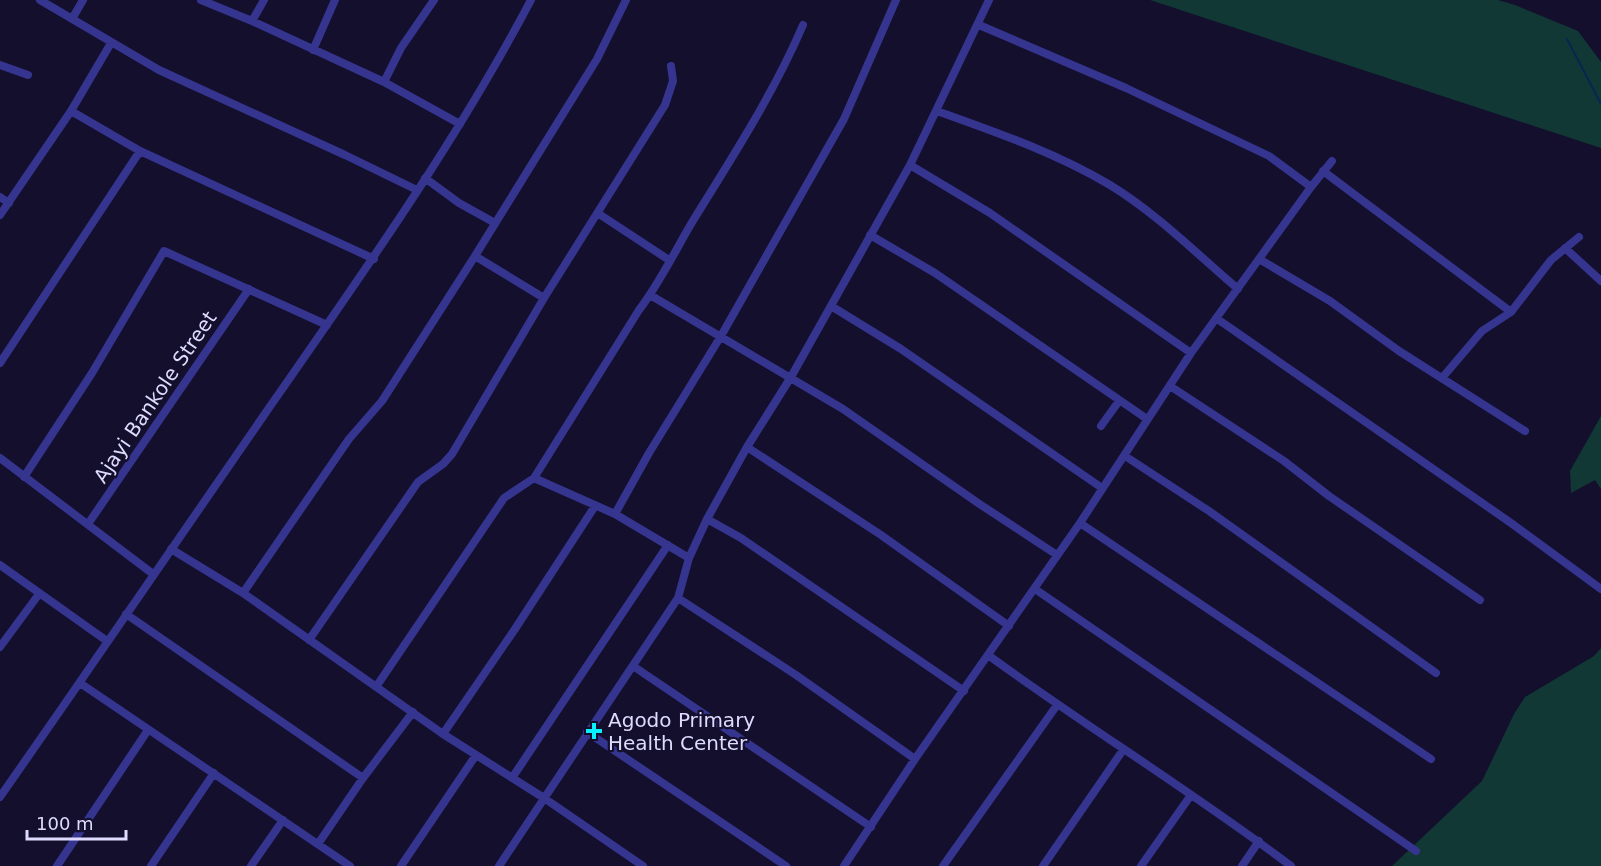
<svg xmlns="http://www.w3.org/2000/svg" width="1601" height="866" viewBox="0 0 1601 866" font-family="'DejaVu Sans',sans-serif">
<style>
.green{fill:#113835}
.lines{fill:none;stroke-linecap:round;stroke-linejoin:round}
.stream{stroke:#072653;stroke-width:2}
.minor{stroke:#353590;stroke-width:8}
.poi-dot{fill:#07f0ff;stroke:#130f2d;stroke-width:2}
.labels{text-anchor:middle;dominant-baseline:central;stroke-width:4.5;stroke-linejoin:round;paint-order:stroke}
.street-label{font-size:20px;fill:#dedbff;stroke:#130f2d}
.poi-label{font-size:20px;fill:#dedbff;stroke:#130f2d;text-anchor:start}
</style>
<rect width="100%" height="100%" fill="#130f2d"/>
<!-- green -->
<path class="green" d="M1150,0H1498L1515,5L1578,31L1601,62V148Z
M1601,416V489L1595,480L1571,493L1570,471Z
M1601,648V866H1392L1482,781L1514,714L1525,697L1594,656Z"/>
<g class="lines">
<!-- stream -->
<path class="stream" d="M1567,39L1601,104"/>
<!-- minor -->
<path class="minor" d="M40,0L159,70L345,155L417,190
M201,0L252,21L384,82L460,124
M72,19L83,0
M252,21L264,0
M979,25L1126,88L1269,156L1311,187
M313,50L335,0
M0,65L28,75
M384,82L401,48L434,0
M71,111L140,151L374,259
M937,111C996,132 1056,153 1110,185C1156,213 1197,254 1238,289
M910,165L990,213L1191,353
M1323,171L1511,312
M425,178L459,203L495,223
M0,197L9,203
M599,214L669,260
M0,215L71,111L111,43
M870,235L935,273L1147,419
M1565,248L1601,281
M475,256L544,298
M1259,259L1330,301L1399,351L1525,431
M650,295L843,409L978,503L1057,555
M831,306L901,349L1102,488
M1216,318L1511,523L1601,589
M0,363L140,151
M1442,378L1482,331L1511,312L1551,260L1579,237
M1170,386L1284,461L1329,496L1480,600
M1101,426L1119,401
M747,447L881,535L1009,626
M1125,456L1209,511L1436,673
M0,458L153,574
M24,477L92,373L164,251L327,325
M534,478L615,514L689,558
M615,514L649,453L721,336L844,119L896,0
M707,519L741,538L964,691
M1080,523L1431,759
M88,524L249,289
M171,549L243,593L443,734L544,798L643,866
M0,565L107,641
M1035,589L1416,851
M243,593L349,439L382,401L475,256L597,59L626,0
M678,598L796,675L915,759
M126,614L363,778
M309,640L418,482L443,464L452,454L544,298L665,105L673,81L671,66
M0,647L39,594
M988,655C1088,728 1193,792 1291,866
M633,666L871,827
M80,683L350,866
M376,687L504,498L534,478L639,310C659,284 674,253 691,224C731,159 773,95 803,25
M587,732L786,866
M443,734L515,629L595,506
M512,778L668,545
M0,797C91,667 180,536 271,405C363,273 456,142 531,0
M318,844L363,778L413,712
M57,866L148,730
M151,866L214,773
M251,866L283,820
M401,866L476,755
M499,866L678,598L689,558L707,519L747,447L791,377L910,165L989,0
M844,866L915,759L1080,523L1191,353L1311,187L1332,161
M943,866L1057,705
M1043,866L1123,750
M1141,866L1191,795
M1242,866L1259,841"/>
</g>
<!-- markers -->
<path class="poi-dot" d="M591 722h6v6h6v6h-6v6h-6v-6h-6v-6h6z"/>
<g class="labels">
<!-- street labels -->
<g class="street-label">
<text transform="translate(155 397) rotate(-56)">Ajayi Bankole Street</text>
</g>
<!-- poi labels -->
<g class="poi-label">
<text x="608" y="720">Agodo Primary<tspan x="608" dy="23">Health Center</tspan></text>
</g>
</g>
<!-- scale -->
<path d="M27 830v9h99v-9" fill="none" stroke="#dedbff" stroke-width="3"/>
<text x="36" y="830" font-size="18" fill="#dedbff" stroke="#130f2d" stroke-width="4.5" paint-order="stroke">100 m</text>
</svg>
